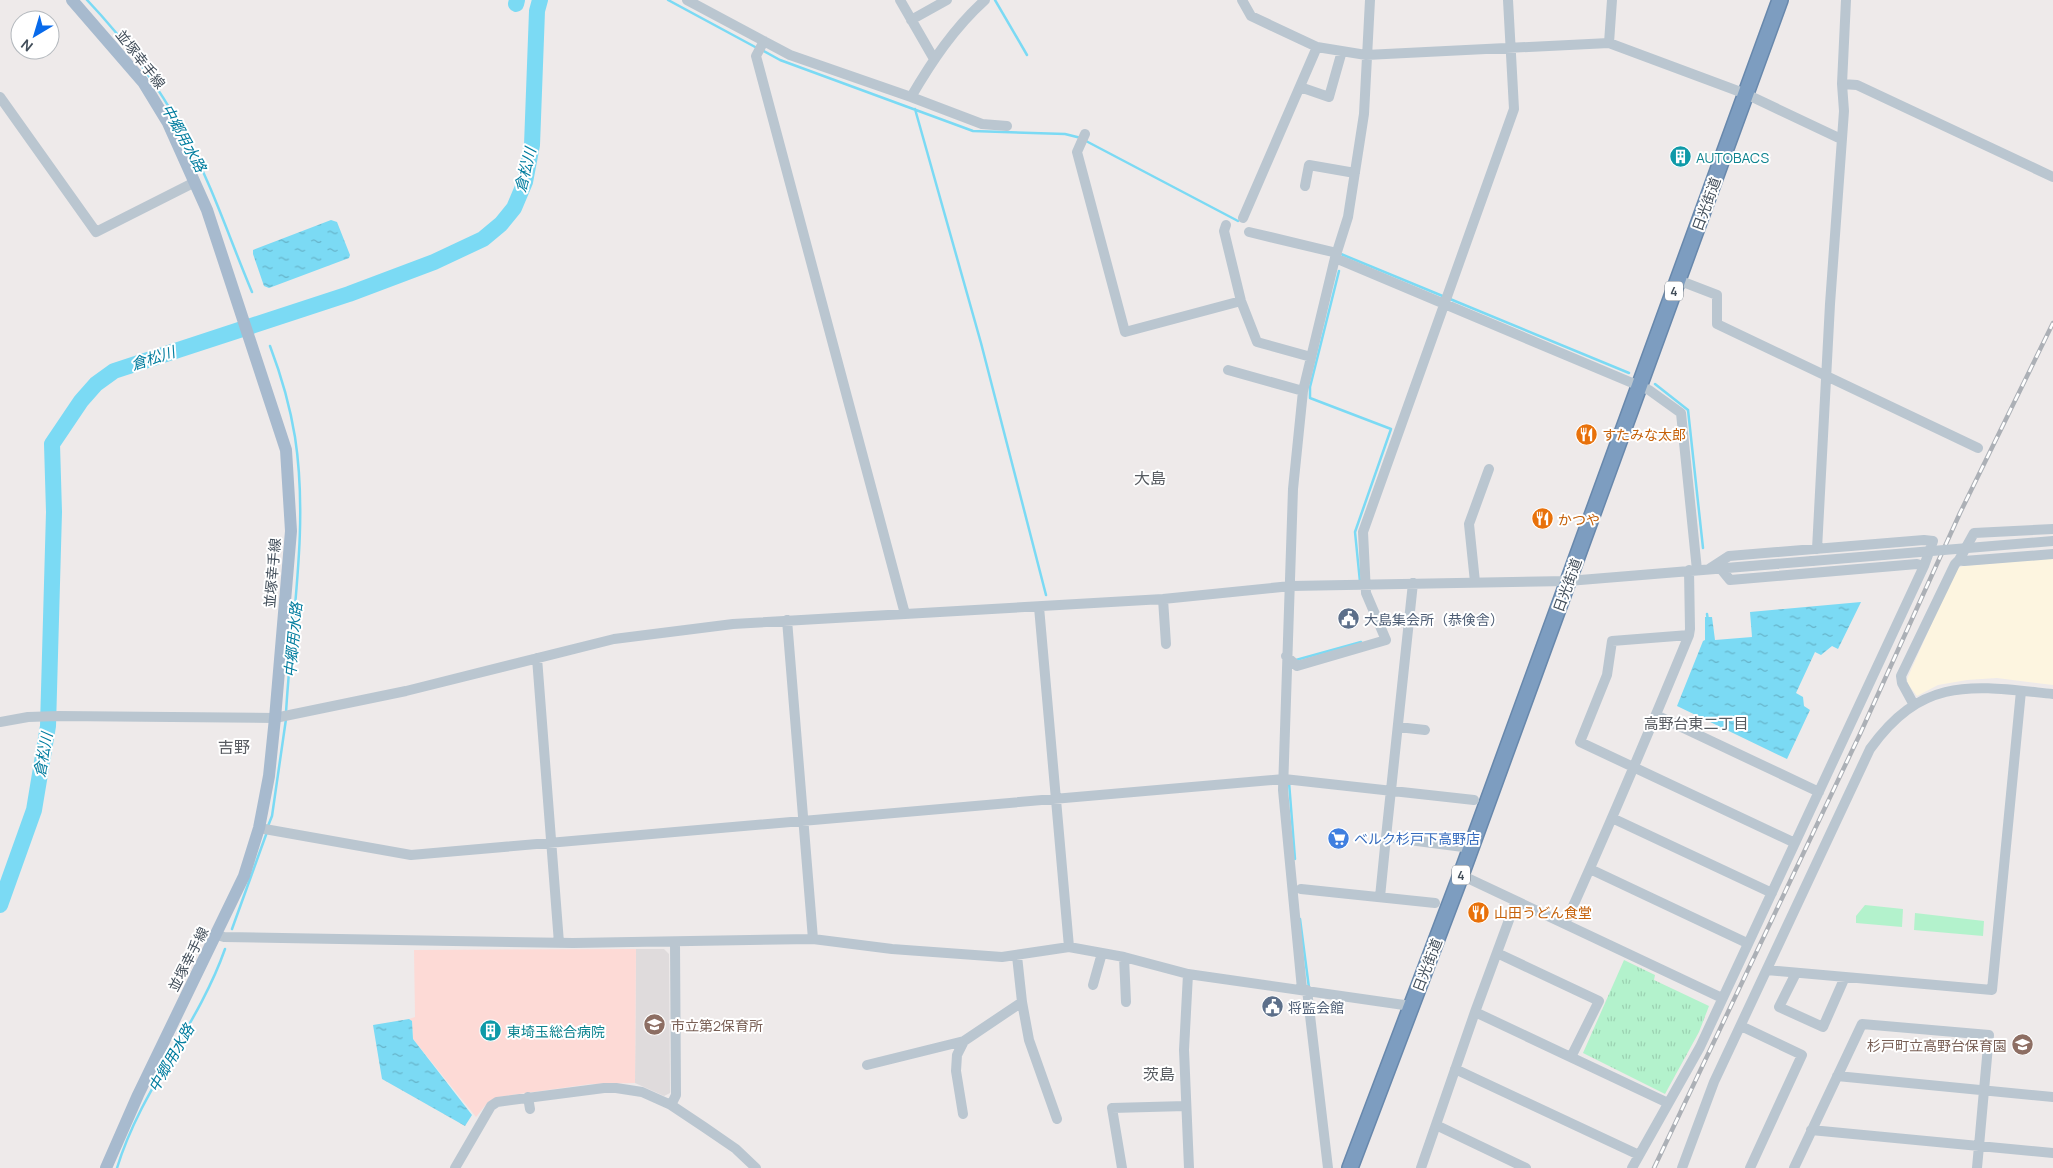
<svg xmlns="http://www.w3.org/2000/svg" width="2053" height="1168" viewBox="0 0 2053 1168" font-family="Manrope,'Noto Sans JP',sans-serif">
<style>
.commercial{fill:#fdf5e0}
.education{fill:#dfdbdc}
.medical{fill:#fddad6}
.grass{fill:#b3f2cc}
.park{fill:url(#park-tufts)}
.water{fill:url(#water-ripples)}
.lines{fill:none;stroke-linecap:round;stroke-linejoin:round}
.stream{stroke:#7bdaf4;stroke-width:2.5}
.river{stroke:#7bdaf4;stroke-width:16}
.highway-casing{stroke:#6888ac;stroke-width:18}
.minor{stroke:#bac6d0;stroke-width:10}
.major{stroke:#a7bace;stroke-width:12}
.highway{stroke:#7d9dc0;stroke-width:15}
.rail-casing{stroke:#acb0b6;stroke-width:4.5}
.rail{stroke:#fff;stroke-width:2.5;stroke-dasharray:8;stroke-linecap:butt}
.minor-bridge{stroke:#bac6d0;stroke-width:10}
.labels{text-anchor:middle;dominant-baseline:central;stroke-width:4;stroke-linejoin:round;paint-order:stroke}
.shield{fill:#fff;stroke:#7b838c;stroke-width:1}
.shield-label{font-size:12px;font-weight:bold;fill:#424e5a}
.street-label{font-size:14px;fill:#424e5a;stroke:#fff}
.culture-label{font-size:14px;fill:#0d838f;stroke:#fff;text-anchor:start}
.food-label{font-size:14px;fill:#c56008;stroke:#fff;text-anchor:start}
.service-label{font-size:14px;fill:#4e5e75;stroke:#fff;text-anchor:start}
.shop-label{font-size:14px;fill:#366cbe;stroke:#fff;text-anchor:start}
.education-label{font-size:14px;fill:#785e54;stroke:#fff;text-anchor:start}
.water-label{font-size:15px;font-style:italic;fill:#027d9f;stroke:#fff}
.neighbourhood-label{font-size:15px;fill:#575b61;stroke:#fff}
.quarter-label{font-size:16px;fill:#575b61;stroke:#fff}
</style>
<defs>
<pattern id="park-tufts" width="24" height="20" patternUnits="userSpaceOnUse" patternTransform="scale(1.25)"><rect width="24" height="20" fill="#b3f2cc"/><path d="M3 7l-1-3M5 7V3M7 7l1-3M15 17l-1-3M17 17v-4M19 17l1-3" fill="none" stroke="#9bd1b1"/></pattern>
<pattern id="water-ripples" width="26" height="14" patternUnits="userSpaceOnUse" patternTransform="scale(1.25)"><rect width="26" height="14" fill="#7bdaf4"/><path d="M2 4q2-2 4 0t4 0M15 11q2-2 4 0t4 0" fill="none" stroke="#66b3c9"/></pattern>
</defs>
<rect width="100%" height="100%" fill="#eeeaea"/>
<!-- commercial -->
<path class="commercial" d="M2053,558V685L1997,678L1967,680L1938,685L1917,696L1908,684L1907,679L1956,569L1963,566Z"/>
<!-- education -->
<path class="education" d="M636,949H664L669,954L670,1093L664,1096L635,1083Z"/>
<!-- medical -->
<path class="medical" d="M636,949L635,1083L591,1084L498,1097L488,1102L476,1117L413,1039L412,1022L409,1019L415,1017L414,950Z"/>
<!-- grass -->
<path class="grass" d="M1865,905L1903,909L1902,927L1856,923V916Z
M1915,913L1984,921L1983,936L1914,930Z"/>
<!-- park -->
<path class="park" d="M1624,960L1655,975L1654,980L1709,1006L1699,1032L1665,1094L1583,1053Z"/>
<!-- water -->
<path class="water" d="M331,220L337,222L350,255L349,258L269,288L264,286L253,254V250Z
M1861,602L1838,649L1832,646L1821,655L1815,652L1796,693L1803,697L1804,706L1810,710L1787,759L1677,706L1703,641L1705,640V617H1712L1715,640L1752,637L1750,612Z
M409,1019L412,1021L413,1039L472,1115L465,1126L382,1079L373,1025Z"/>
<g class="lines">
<!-- stream -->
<path class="stream" d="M87,0C125,40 159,87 185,135C212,185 230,240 252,292
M668,0L757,48
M995,0L1027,55
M762,50L780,60L973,131L1065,134L1081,138
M915,109L981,343L1046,595
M1086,141L1238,221
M1341,254L1445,297
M1339,271L1310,387V398L1391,429L1355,532L1360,582
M1450,299L1629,373
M270,346C281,375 290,406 295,437C309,528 291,622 286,713
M1655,384L1688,410L1703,548
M1707,614L1708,621
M1296,660L1361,642
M1289,782L1295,859
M268,826L272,816L286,719
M1300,919L1309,988
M232,929L267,832
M117,1168C141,1089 198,1026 225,949"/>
<!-- river -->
<path class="river" d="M516,4L517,0
M0,905L34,810L48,726L54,512L52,444L81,401L96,384L114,371L349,294L434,262L483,239L501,224L514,208L525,182L532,145L537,11L540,0"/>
<defs>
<path id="highway" d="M1350,1168L1461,875L1780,0"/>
</defs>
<!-- highway casing -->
<use href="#highway" class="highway-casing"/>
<!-- minor -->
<path class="minor" d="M687,0L790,55L911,97C932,61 954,28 985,0
M900,0L934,59
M1242,0L1251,16L1317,47L1366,55L1609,43L1746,94L1841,139
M911,20L947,0
M764,41L756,56L905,614
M1609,43L1612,0
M1842,84L1857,85L2053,177
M1300,87L1329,97L1342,51
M0,97L96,232L195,182
M911,97L982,124L1007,126
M1085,134L1077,152L1125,332L1241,301
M1305,186L1309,165L1355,173
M1243,218L1317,47
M1226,225L1224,231L1241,301L1257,342L1311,357
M1249,232L1337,253
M1335,258L1649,390L1681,413L1697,570
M1678,280L1717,295V324L1978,448
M1228,370L1303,391
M2053,529L1974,533L1959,560L1964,561L2053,554
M1817,549L1830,304L1844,111L1842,84L1846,0
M1721,569L1730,580L1917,564L1924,566
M1475,582L1469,524L1489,469
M1413,583L1386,837L1471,848
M1163,599L1166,644
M1039,607L1069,947
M787,620L813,939
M1689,635L1690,629L1689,570
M1286,656L1297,666L1386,640L1366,593L1363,532L1514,109L1508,0
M537,658L559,943
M1914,705L1902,683L1901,676L1955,564L1959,560
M1656,715L1819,792
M0,722L28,717L59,716L275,718L406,691L614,639L733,624L1163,599L1291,586L1568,581L1812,561
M1398,727L1425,730
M1612,818L1772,893
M259,828L411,855L1284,779L1474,800
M1590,869L1747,943
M1461,875L1722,998
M1301,889L1435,903
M1380,897L1386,837
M1565,924C1608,829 1649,732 1689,635L1612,641L1607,675L1580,742L1795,843
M217,935L224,937L573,943L813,939L892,949L1002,957L1069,947L1124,957L1188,974L1411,1006
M1497,953L1599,1001L1571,1057
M1124,957L1126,1002
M1767,970L1992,990L2021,691
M1796,973L1779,1007L1823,1027L1845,977
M1188,974L1184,1050L1189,1168
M1093,985L1102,953
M1302,989L1283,790L1293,489L1303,391L1335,258L1348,217L1364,114L1370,0
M1307,990L1328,1168
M1022,1002L1029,1040L1057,1119
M1475,1012L1668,1103
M1741,1026L1802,1055L1750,1168
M867,1065L964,1041
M1455,1069L1639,1155
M1837,1076L2053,1097
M528,1097L530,1109
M671,1105L676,1095L675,943
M963,1114L956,1071L957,1055L964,1041L1022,1002L1017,956
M1436,1125L1526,1168
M1811,1130L2053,1153
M455,1168L491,1106L497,1102L604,1088H616L642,1092L671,1105L704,1127L736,1149L756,1168
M1122,1168L1112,1108L1186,1106
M1421,1168L1475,1012L1516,901
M1632,1168L1700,1047L1924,566L1933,541L1924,540L1729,556L1709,569
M1682,1168L1714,1082L1870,749C1923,675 1973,686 2053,694
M1794,1168L1862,1024L1989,1035L1977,1168"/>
<!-- major -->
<path class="major" d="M72,0L143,82L168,123L207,210L286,450L291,531L275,718L269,776L259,828L244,876L138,1095L106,1168"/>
<!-- highway -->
<use href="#highway" class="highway"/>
<defs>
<path id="rail" d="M1654,1168L1860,734L1960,513L2053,323"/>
</defs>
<!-- rail casing -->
<use href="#rail" class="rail-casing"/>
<!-- rail -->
<use href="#rail" class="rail"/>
<!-- minor-bridge -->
<path class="minor-bridge" d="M1812,561L2053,541"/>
</g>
<!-- icons -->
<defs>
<symbol id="building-disc" viewBox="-11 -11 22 22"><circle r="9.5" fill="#0f9aa8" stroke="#fff"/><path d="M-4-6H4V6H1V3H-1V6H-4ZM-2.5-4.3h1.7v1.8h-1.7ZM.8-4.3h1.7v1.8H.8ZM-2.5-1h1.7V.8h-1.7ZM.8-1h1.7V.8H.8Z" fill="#fff"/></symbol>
<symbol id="restaurant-disc" viewBox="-11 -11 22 22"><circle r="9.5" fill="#e8710a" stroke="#fff"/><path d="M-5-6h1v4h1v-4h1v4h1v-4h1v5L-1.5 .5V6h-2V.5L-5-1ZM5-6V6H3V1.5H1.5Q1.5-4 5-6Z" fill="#fff"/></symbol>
<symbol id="civic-disc" viewBox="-11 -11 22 22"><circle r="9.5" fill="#5c6f8a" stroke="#fff"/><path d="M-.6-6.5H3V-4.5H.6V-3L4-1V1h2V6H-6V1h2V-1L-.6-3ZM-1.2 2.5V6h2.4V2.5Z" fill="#fff"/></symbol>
<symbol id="supermarket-disc" viewBox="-11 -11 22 22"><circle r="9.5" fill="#3f7fe0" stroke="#fff"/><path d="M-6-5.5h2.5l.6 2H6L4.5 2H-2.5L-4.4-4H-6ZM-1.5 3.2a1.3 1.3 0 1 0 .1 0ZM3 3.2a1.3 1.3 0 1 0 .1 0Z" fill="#fff"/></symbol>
<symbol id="school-disc" viewBox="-11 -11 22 22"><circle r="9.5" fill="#8d6e63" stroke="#fff"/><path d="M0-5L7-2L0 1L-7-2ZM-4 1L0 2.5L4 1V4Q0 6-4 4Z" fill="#fff"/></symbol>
</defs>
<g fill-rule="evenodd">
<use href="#building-disc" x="1668" y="144" width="25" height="25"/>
<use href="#restaurant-disc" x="1574" y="422" width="25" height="25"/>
<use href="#restaurant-disc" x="1530" y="506" width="25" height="25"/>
<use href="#civic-disc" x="1336" y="606" width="25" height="25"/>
<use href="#supermarket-disc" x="1326" y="826" width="25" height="25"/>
<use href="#restaurant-disc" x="1466" y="900" width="25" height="25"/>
<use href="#civic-disc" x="1260" y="994" width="25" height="25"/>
<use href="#school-disc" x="642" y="1012" width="25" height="25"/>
<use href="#building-disc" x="478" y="1018" width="25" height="25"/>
<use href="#school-disc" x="2010" y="1032" width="25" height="25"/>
</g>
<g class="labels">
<!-- shield labels -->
<g class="shield">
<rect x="1665" y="281.5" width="18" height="19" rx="4"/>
<rect x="1452" y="865.5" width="18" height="19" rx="4"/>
</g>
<g class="shield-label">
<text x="1674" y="291">4</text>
<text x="1461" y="875">4</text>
</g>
<!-- street labels -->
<g class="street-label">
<text transform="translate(141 59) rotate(52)">並塚幸手線</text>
<text transform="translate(1706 204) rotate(-70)">日光街道</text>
<text transform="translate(272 573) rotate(-85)">並塚幸手線</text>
<text transform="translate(1567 585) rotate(-70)">日光街道</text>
<text transform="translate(188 959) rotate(-63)">並塚幸手線</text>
<text transform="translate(1427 965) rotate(-69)">日光街道</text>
</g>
<!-- culture labels -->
<g class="culture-label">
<text x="1696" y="157">AUTOBACS</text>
<text x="507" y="1031">東埼玉総合病院</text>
</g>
<!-- food labels -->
<g class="food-label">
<text x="1602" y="434">すたみな太郎</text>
<text x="1558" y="519">かつや</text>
<text x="1494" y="912">山田うどん食堂</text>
</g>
<!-- service labels -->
<g class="service-label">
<text x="1364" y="619">大島集会所（恭倹舎）</text>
<text x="1288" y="1007">将監会館</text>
</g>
<!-- shop labels -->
<g class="shop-label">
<text x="1354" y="838">ベルク杉戸下高野店</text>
</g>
<!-- education labels -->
<g class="education-label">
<text x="671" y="1025">市立第2保育所</text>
<text x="2007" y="1045" text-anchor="end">杉戸町立高野台保育園</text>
</g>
<!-- water labels -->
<g class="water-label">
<text transform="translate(184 138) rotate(61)">中郷用水路</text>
<text transform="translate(525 170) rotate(-76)">倉松川</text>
<text transform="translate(153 358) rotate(-18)">倉松川</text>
<text transform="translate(293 640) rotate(-85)">中郷用水路</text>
<text transform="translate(43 755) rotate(-80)">倉松川</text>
<text transform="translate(171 1058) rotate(-60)">中郷用水路</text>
</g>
<!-- neighbourhood labels -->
<g class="neighbourhood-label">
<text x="1696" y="723">高野台東二丁目</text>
</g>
<!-- quarter labels -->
<g class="quarter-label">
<text x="1150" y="478">大島</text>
<text x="234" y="747">吉野</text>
<text x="1159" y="1074">茨島</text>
</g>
</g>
<!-- north arrow -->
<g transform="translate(35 35) rotate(218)"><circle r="24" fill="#ffffff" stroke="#b3b8bd"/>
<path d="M0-4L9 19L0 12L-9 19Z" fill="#086aeb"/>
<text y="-8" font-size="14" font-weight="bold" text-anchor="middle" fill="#424e5a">N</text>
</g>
</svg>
